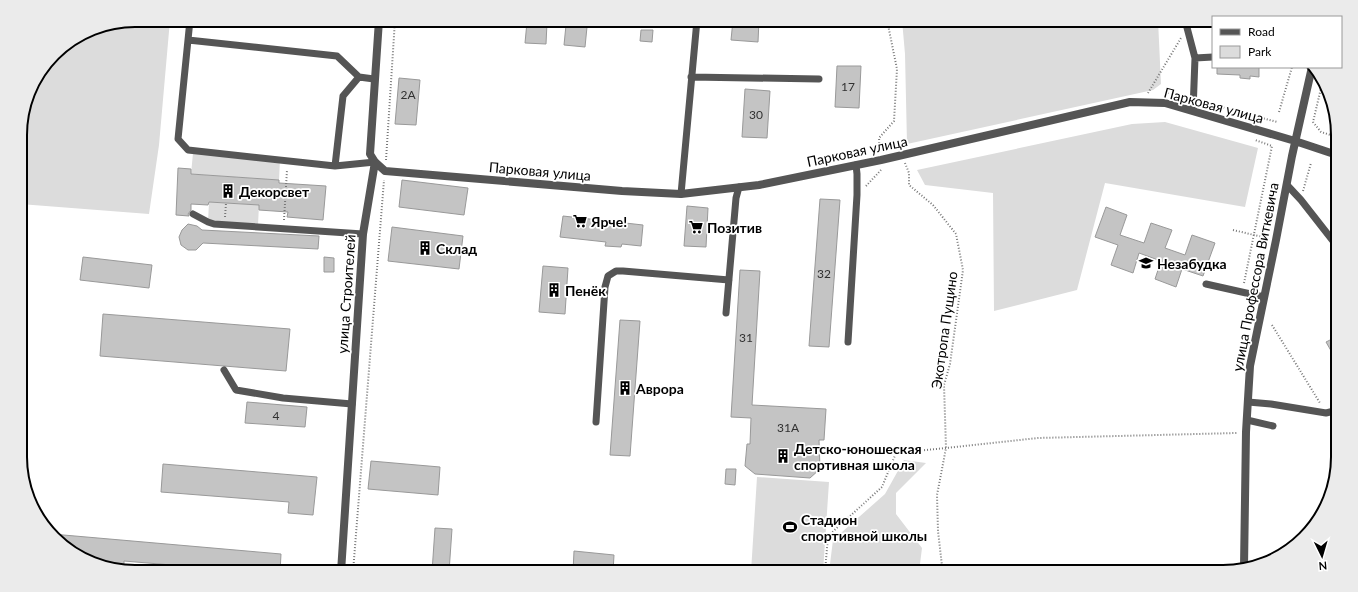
<svg xmlns="http://www.w3.org/2000/svg" width="1358" height="592" viewBox="0 0 1358 592" font-family="Lato,sans-serif">
<style>
.green{fill:#dcdcdc}
.building{fill:#c4c4c4;stroke:#999}
.lines{fill:none;stroke-linecap:round;stroke-linejoin:round}
.path{stroke:#777;stroke-width:2;stroke-dasharray:1 2;stroke-linecap:butt}
.lane{stroke:#555;stroke-width:7}
.street{stroke:#555;stroke-width:8}
.labels{text-anchor:middle;dominant-baseline:central;stroke-width:3.5;stroke-linejoin:round;paint-order:stroke}
.number-label{font-size:12px;fill:#313131}
.street-label{font-size:14px;fill:#000;stroke:#fff}
.poi-label{font-size:14px;font-weight:bold;fill:#000;stroke:#fff;text-anchor:start}
.rim{fill:none;stroke:#000;stroke-width:2}
</style>
<rect width="100%" height="100%" fill="#fff"/>
<!-- green -->
<path class="green" d="M135,20H170L159,145L149,214L20,204V127L32,84L59,49L91,29Z
M902,20H1158L1161,84L1153,90L907,144L905,54Z
M1165,122L1258,148L1245,207L1105,183L1077,290L994,311L993,193L925,185L917,170L1132,124Z
M193,153L280,159L279,180L191,174Z
M209,202L259,205L258,225L208,222Z
M904,460L926,463L896,493V514L922,548L919,572H829L833,540L885,494Z
M757,477L829,482L823,572H751Z"/>
<!-- building -->
<path class="building" d="M733,20H759L758,42L731,40Z
M527,22L547,23L546,44L525,43Z
M566,25L587,27L585,47L564,45Z
M641,30H653L652,42L640,41Z
M837,66H861L859,108L835,107Z
M1217,67H1259V77L1250,76V79L1240,78V75L1217,74Z
M399,78L420,80L416,125L395,124Z
M745,89L770,91L767,138L742,137Z
M178,168L191,169V174L279,180V183L326,186L323,220L287,217L288,212L259,210V205L209,202L208,205L191,204V210L188,214L189,216L176,215Z
M402,180L468,188L464,215L399,207Z
M820,199L840,200L829,347L809,346Z
M687,206L708,208L706,247L684,246Z
M1106,207L1127,215L1120,235L1144,243L1151,223L1172,230L1165,248L1185,255L1192,235L1215,243L1203,276L1182,269L1176,287L1155,279L1161,261L1139,253L1133,273L1111,265L1118,245L1095,237Z
M563,216L643,225L641,246L622,244L621,247L605,246L606,242L560,237Z
M188,224L197,226L202,230L319,236L318,249L203,243L196,250H188L181,245L179,237L182,230Z
M392,227L463,236L459,269L388,261Z
M83,257L152,265L149,288L80,280Z
M324,257L334,258V272H324Z
M543,266L568,268L565,314L539,312Z
M740,270L760,271L752,405L826,409L824,440H819L820,469L810,478L755,474L745,466L747,444H750L751,418L731,417Z
M103,314L290,329L286,371L100,356Z
M620,320L640,321L630,456L610,455Z
M1338,336V363L1326,342Z
M247,402L307,407L305,427L245,423Z
M371,461L440,467L438,495L368,489Z
M163,464L317,477L313,515L288,513L289,502L161,492Z
M726,469H736L735,485L725,484Z
M435,528L452,529L449,572H432Z
M52,534L281,554L280,572H254L124,561V570L91,563Z
M574,551L614,555L613,572H573Z"/>
<g class="lines">
<!-- path -->
<path class="path" d="M1322,84L1313,122L1321,132L1337,137
M1148,93L1181,38
M1168,93H1173L1185,97
M1203,102L1277,122
M1279,112L1292,67
M880,152L879,138L894,121L897,69L887,20
M386,160L395,20
M905,163L909,173V185L933,205L956,234L963,270L950,364L944,385L946,448L937,495L938,531L942,566V572
M866,186L881,170
M1303,191L1311,163
M225,217L226,203
M284,220L287,170
M1233,230L1267,238
M1244,283L1272,146L1255,140
M1272,325L1320,403
M353,572L384,180
M825,572L828,536L882,487L896,453L946,448L1038,438L1237,433"/>
<!-- lane -->
<path class="lane" d="M190,20L178,139L188,150L335,166L375,162
M1185,20L1195,58L1193,111
M188,40L337,56L359,77
M1195,58L1213,57
M691,77L819,79
M335,166L343,96L359,77L374,79
M1287,185L1301,200L1337,246
M681,194L697,20
M193,214L208,222L214,224L363,234
M1206,284L1264,297
M726,313L736,198L739,187
M848,342L857,195V174L856,165
M224,370L236,390L283,398L352,404
M1248,402L1271,404L1326,413L1338,410
M1247,420L1273,426
M596,422L605,287L608,276L616,271H623L729,280"/>
<!-- street -->
<path class="street" d="M379,20L370,154L375,162L385,171L622,191L681,194L759,185L881,160L1130,102L1165,103L1295,141L1337,155
M1244,567L1246,432L1250,366L1276,240L1292,156L1312,67
M341,572L363,234L375,162"/>
</g>
<!-- icons -->
<defs>
<symbol id="building-bare" viewBox="-9 -9 18 18"><path d="M-4-6H4V6H1V3H-1V6H-4ZM-2.5-4.3h1.7v1.8h-1.7ZM.8-4.3h1.7v1.8H.8ZM-2.5-1h1.7V.8h-1.7ZM.8-1h1.7V.8H.8Z" fill="#000" stroke="#fff" stroke-width="2.5" paint-order="stroke"/></symbol>
<symbol id="supermarket-bare" viewBox="-9 -9 18 18"><path d="M-6-5.5h2.5l.6 2H6L4.5 2H-2.5L-4.4-4H-6ZM-1.5 3.2a1.3 1.3 0 1 0 .1 0ZM3 3.2a1.3 1.3 0 1 0 .1 0Z" fill="#000" stroke="#fff" stroke-width="2.5" paint-order="stroke"/></symbol>
<symbol id="school-bare" viewBox="-9 -9 18 18"><path d="M0-5L7-2L0 1L-7-2ZM-4 1L0 2.5L4 1V4Q0 6-4 4Z" fill="#000" stroke="#fff" stroke-width="2.5" paint-order="stroke"/></symbol>
<symbol id="stadium-bare" viewBox="-9 -9 18 18"><path d="M0-5a6.5 5 0 1 0 0 10a6.5 5 0 1 0 0-10ZM-3.5-1.8h7v3.6h-7Z" fill="#000" stroke="#fff" stroke-width="2.5" paint-order="stroke"/></symbol>
</defs>
<g fill-rule="evenodd">
<use href="#building-bare" x="218" y="181" width="20" height="20"/>
<use href="#supermarket-bare" x="570" y="211" width="20" height="20"/>
<use href="#supermarket-bare" x="686" y="217" width="20" height="20"/>
<use href="#building-bare" x="415" y="238" width="20" height="20"/>
<use href="#school-bare" x="1136" y="253" width="20" height="20"/>
<use href="#building-bare" x="544" y="280" width="20" height="20"/>
<use href="#building-bare" x="615" y="378" width="20" height="20"/>
<use href="#building-bare" x="773" y="446" width="20" height="20"/>
<use href="#stadium-bare" x="780" y="517" width="20" height="20"/>
</g>
<g class="labels">
<!-- number labels -->
<g class="number-label">
<text x="848" y="86">17</text>
<text x="408" y="94">2А</text>
<text x="756" y="114">30</text>
<text x="824" y="273">32</text>
<text x="746" y="337">31</text>
<text x="276" y="415">4</text>
<text x="788" y="427">31А</text>
</g>
<!-- street labels -->
<g class="street-label">
<text transform="translate(1214 105) rotate(15)">Парковая улица</text>
<text transform="translate(857 151) rotate(-12)">Парковая улица</text>
<text transform="translate(540 171) rotate(5)">Парковая улица</text>
<text transform="translate(1255 277) rotate(-79)">улица Профессора Виткевича</text>
<text transform="translate(346 294) rotate(-86)">улица Строителей</text>
<text transform="translate(944 330) rotate(-82)">Экотропа Пущино</text>
</g>
<!-- poi labels -->
<g class="poi-label">
<text x="239" y="191">Декорсвет</text>
<text x="591" y="221">Ярче!</text>
<text x="707" y="227">Позитив</text>
<text x="436" y="248">Склад</text>
<text x="1157" y="263">Незабудка</text>
<text x="565" y="290">Пенёк</text>
<text x="636" y="388">Аврора</text>
<text x="794" y="448">Детско-юношеская<tspan x="794" dy="16">спортивная школа</tspan></text>
<text x="801" y="519">Стадион<tspan x="801" dy="16">спортивной школы</tspan></text>
</g>
</g>
<!-- crop -->
<path d="M0 0H1358V592H0ZM135 27H1223A108 108 0 0 1 1331 135V457A108 108 0 0 1 1223 565H135A108 108 0 0 1 27 457V135A108 108 0 0 1 135 27Z" fill="#ebebeb" fill-rule="evenodd"/>
<path class="rim" d="M135 27H1223A108 108 0 0 1 1331 135V457A108 108 0 0 1 1223 565H135A108 108 0 0 1 27 457V135A108 108 0 0 1 135 27Z"/>
<!-- legend -->
<rect x="1212" y="16" width="130" height="52" fill="#ffffff" stroke="#999999"/>
<rect x="1220" y="29" width="20" height="6" fill="#555555" stroke="#999999"/>
<text x="1248" y="36" font-size="12" fill="#000000">Road</text>
<rect x="1220" y="46" width="20" height="12" fill="#dcdcdc" stroke="#999999"/>
<text x="1248" y="56" font-size="12" fill="#000000">Park</text>
<!-- north arrow -->
<g transform="translate(1322 556) rotate(175)" stroke="#ffffff" stroke-width="3" paint-order="stroke">
<path d="M0-3L7 15L0 10L-7 15Z" fill="#000000"/>
<text y="-6" font-size="11" font-weight="bold" text-anchor="middle" fill="#000000">N</text>
</g>
</svg>
